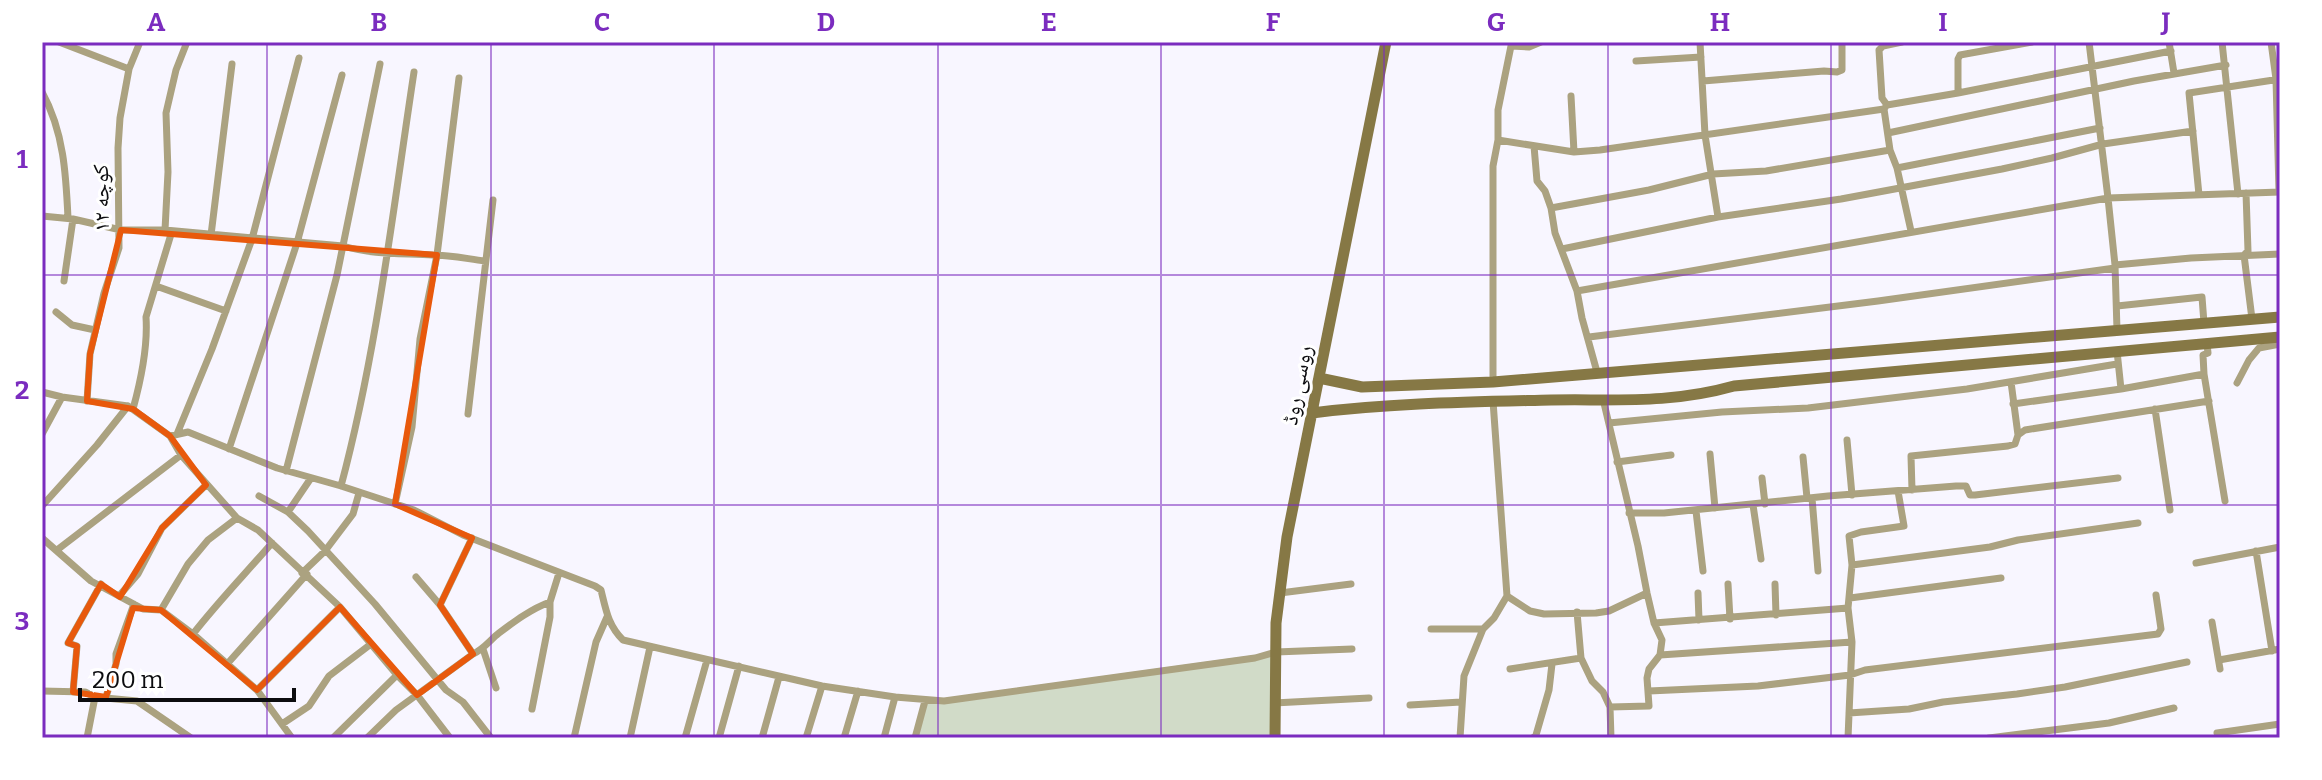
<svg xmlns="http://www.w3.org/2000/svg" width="2322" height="780" viewBox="0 0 2322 780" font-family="Bitter,'Noto Naskh Arabic',serif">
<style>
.green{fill:#d1dbc8}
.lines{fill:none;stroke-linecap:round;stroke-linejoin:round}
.street{stroke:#aba280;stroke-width:7}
.secondary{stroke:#867845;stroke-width:11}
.marked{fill:none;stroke:#e8590c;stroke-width:6;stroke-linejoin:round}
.grid{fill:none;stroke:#7b2cbf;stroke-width:2;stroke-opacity:0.55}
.labels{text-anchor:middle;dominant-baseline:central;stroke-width:6;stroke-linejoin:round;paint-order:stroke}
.street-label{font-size:22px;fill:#0c0c0f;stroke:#fff}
.neatline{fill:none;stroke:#7b2cbf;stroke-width:3}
.grid-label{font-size:26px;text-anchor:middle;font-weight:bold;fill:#7b2cbf}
</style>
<rect width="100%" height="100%" fill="#f8f6ff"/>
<!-- green -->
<path class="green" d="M1276,652L1275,738H916L925,701Z"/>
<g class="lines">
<!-- street -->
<path class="street" d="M59,42L129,69
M1700,42L1705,135L1718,217
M2089,42L2108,198L2115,265L2117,330
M2169,42L2174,73
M2222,42L2238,194
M2271,42L2276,79L2279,192
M1636,61L1701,57
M1703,81L1824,71L1837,72L1842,70V42
M42,92C64,132 66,175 68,218
M1958,93V59L1960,55L2032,42
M1571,96L1574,152
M1887,105L1882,98L1879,50L1883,46L1902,42
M1884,109L1890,150L1897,168L1911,231
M1888,133L2134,81L2226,65
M1498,140L1574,152L1600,150L1884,109L1887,105L1958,93L2171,51
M1534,146L1537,181L1545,191L1551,208L1555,233L1577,291L1582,318L1597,372
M1897,168L2100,128
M2246,193L2248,251L2244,255L2252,319
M2199,195L2189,93L2280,79
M1551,208L1649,190L1713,174L1766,171L1890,150
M42,216L73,219L121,230H165L343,246C373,255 403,253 433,255C451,255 468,259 485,261
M165,230L168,172L166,113L176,70L187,42
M211,235L232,64
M1562,249L1718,217L1841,199L2002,169L2052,158L2103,144L2193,131
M2115,265L2191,258L2280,254
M64,281L73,219
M156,286L226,311
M1577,291L2108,198L2280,192
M2117,306L2202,297L2204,323
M56,312L72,325L95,330
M1589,337L1878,301L2115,268
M2207,344L2208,353L2203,355L2204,374L2225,501
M2117,351L2121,389
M1493,382V166L1498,140V110L1511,46L1529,47L1541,42
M2011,382L2018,435
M2237,383L2249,360L2259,348L2280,344
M42,392L62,397L128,406L170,436L181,455L237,518L258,530L340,607L397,675L417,695L450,738
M1603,399L1638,546L1647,593L1654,623L1662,640L1660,655L1649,669L1647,678L1649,706L1610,707
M87,401L90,354L104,293L119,248L118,148L120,118L129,69L140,42
M2013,404L2121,389L2204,374
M133,409C141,380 148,347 146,317L172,231
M2155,409L2170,510
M468,414L493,200
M1609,423L1722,412L1808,408L1967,389L2117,364
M42,434L62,397
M177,434L212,349L252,239L299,58
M170,436L188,432L277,468L341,486L414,510L463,535L595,586L601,590C606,610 608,625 623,640L822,686L895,697L944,701L1255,658L1276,652L1352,649
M1847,440L1852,495
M229,449L297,243L342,75
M1710,454L1715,508
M1803,457L1807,498
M1617,462L1671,455
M286,471L337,275L380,64
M1762,478L1765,504
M341,486C377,351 393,210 414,72
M1912,490L1911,456L2008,446L2015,444L2018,435L2025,430L2209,401
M259,496L288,512L308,531L375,604L446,690L463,702L491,738
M1812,498L1818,571
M395,504L412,427L420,339L437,255L459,78
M1753,505L1761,559
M42,506L97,445L128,406
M1696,511L1703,571
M288,512L311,478
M1629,513H1664L1828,496L1956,486H1966L1970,495H1975L2118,478
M42,538L91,581L143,609L161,610L193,634L257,690L292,738
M57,550L181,455
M2256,551L2272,651
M2196,563L2280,547
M1852,565L1990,547L2018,540L2138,523
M302,573L325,551L353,514L359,493
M416,577L440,605L473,654
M1728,584L1730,619
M1775,584L1776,615
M1280,593L1351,584
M1698,593L1699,620
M119,596L138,574L162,528L206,485
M1507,596L1530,611L1544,614L1596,613L1609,611L1647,593
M1850,598L2001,578
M440,605L472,538
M161,610L188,564L208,540L237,518
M1577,612L1581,658L1592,681L1603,692L1610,707L1611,738
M2212,622L2220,669
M1654,623L1848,608
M1431,629H1483
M193,634C218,602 246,573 272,543
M483,649L496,688
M1660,655L1852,642
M2219,660L2280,649
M228,663L307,574
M1510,669L1581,658
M257,690L340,607
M42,691L85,692L95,697L137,701L191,738
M1649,691L1758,686L1850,675L1865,670L2158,634L2161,629L2156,595
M73,692L77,646L68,643L101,584
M106,697L116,664V654L134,604
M1274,703L1369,698
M1410,705L1461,702
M532,709L550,617V602L559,573
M1849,713L1909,709L1943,702L2017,694L2065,687L2187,662
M282,724L309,706L329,676L371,644
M2217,733L2280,724
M87,738L95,697
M333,738L397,675
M367,738L396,710L473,654C484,649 490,640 499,633C515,621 531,609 550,602
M574,738L596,642L607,617
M630,738L650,647
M685,738L707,660
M719,738L739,666
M762,738L779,677
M806,738L822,686
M844,738L858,691
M884,738L895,697
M915,738L925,701
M1460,738L1464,676L1483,629L1494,618L1507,596L1493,401
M1533,738L1536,735L1549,690L1552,664
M1848,738L1852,642L1848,608L1852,565L1849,536L1861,532L1904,526L1898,491
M1989,738L2109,723L2174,708"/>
<!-- secondary -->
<path class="secondary" d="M1319,378L1362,387L1493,382L2280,317
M1312,413C1391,403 1471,402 1551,400C1617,399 1670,404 1734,386L2280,337
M1275,738L1276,623L1287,537L1386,42"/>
</g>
<!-- marked area -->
<path class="marked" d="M121,230L437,255L395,504L472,538L440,605L473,654L417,695L340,607L257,690L161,610L133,608L106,697L73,692L77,646L68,643L101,584L120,597L162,528L206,485L170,436L133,409L87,401L90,354Z"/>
<!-- grid -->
<path class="grid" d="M267,42V738M491,42V738M714,42V738M938,42V738M1161,42V738M1384,42V738M1608,42V738M1831,42V738M2055,42V738M42,275H2280M42,505H2280"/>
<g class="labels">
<!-- street labels -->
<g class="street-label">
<text transform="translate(101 198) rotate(-91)">کوچه ۱۲</text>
<text transform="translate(1297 385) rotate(-79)">روسی روڈ</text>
</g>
</g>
<!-- border -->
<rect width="2322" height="780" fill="none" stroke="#ffffff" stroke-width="88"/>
<!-- scale -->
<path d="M80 688v12h214v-12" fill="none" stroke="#0c0c0f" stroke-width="4"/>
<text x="92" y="688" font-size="24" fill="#0c0c0f" stroke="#ffffff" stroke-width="6" paint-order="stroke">200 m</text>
<rect x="44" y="44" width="2234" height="692" class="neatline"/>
<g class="grid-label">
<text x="156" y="31">A</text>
<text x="379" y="31">B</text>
<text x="602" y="31">C</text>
<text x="826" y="31">D</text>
<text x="1049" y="31">E</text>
<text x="1273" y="31">F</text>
<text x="1496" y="31">G</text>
<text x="1720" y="31">H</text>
<text x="1943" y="31">I</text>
<text x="2166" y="31">J</text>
<text x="22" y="168">1</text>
<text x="22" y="399">2</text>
<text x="22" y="630">3</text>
</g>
</svg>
